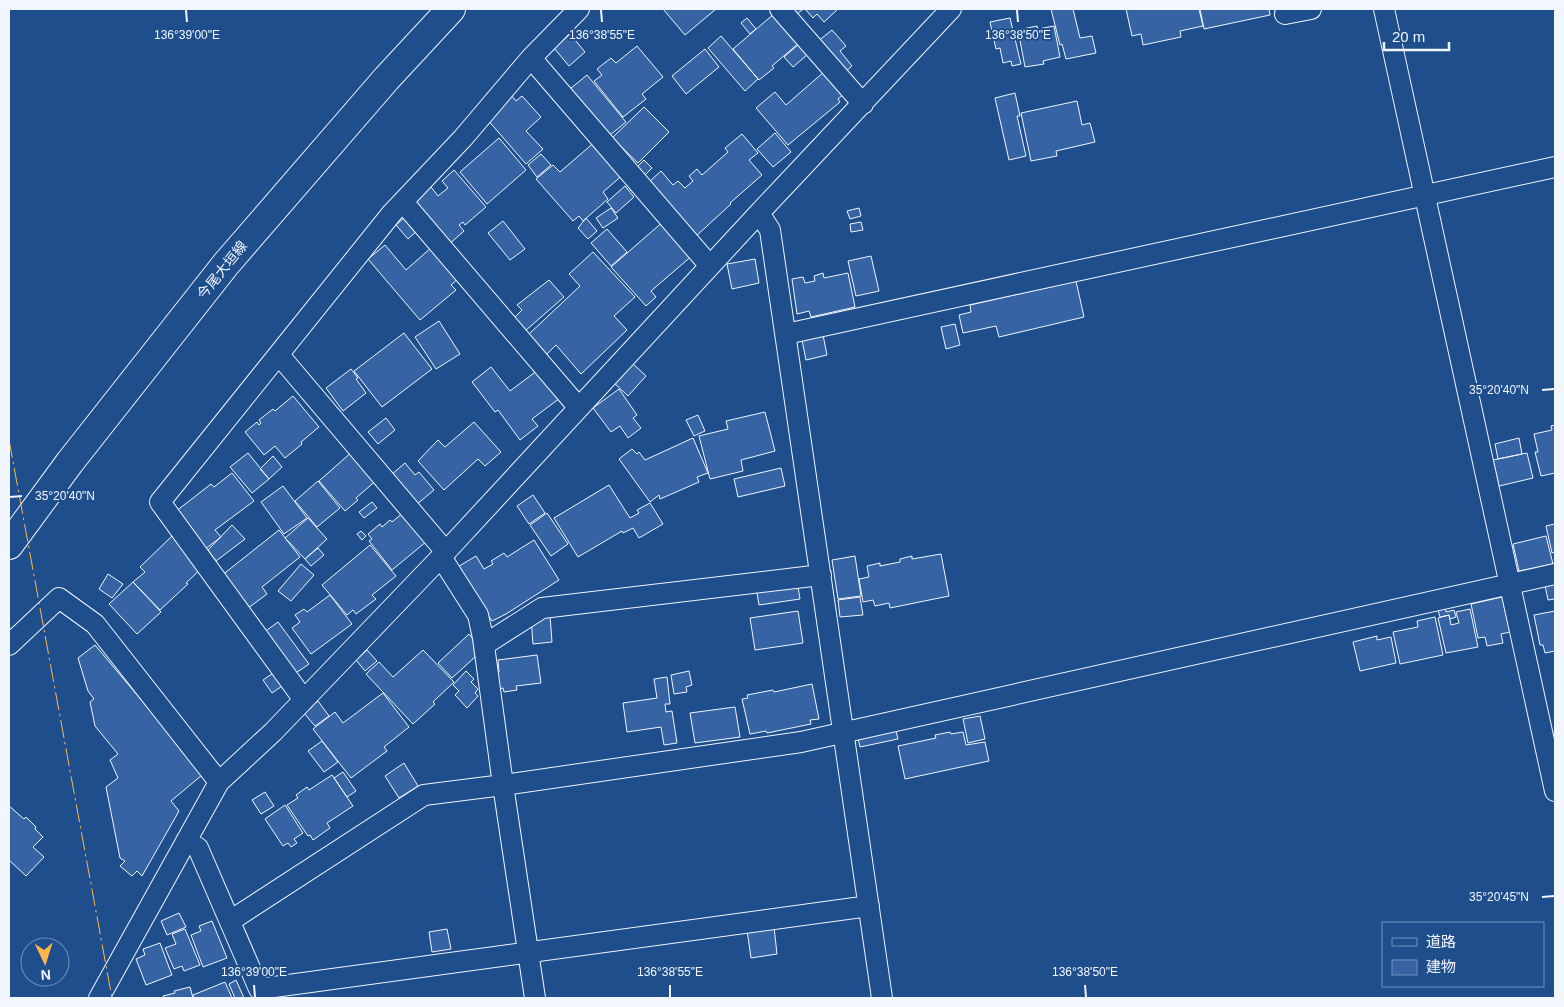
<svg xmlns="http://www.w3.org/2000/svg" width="1564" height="1007" viewBox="0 0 1564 1007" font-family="Arial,'Noto Sans JP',sans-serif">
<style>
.building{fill:#3563a3;stroke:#f2f6ff}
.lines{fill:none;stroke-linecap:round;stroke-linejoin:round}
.street-casing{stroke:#f2f6ff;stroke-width:22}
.secondary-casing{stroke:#f2f6ff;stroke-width:30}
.street{stroke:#1f4e8c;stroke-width:20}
.secondary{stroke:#1f4e8c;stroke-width:28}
.power{stroke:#ffb74d;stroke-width:1;stroke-dasharray:18 4 2.5 4;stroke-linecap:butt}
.ticks{fill:none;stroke:#f2f6ff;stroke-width:2}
.labels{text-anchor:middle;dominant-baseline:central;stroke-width:4;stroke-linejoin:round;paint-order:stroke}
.street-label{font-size:14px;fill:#f2f6ff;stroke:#1f4e8c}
.ticks-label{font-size:12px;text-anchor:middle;fill:#f2f6ff;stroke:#1f4e8c;stroke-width:4;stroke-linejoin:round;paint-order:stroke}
</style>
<rect width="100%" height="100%" fill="#1f4e8c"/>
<!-- building -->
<path class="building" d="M663,9H716L685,35Z
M788,9H803L795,16Z
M805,9H838L824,22L817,14L813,18Z
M1051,9H1073L1080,38L1092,36L1096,53L1066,59L1062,44L1060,45Z
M1126,9H1199L1203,26L1180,31L1181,37L1143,45L1141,34L1132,36Z
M1200,9H1270H1269L1270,15L1204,29Z
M775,13L800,42L772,66L774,68L759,80L733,49Z
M747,18L756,29L750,34L741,23Z
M1010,18L1021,64L1012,66L1011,61L1003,63L1000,48L996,49L990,22Z
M1037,26L1038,29L1054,26L1060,57L1043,61L1044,64L1025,67L1018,30Z
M832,30L846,46L840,51L852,66L844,73L817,42Z
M570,34L585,52L569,66L554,48Z
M721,36L758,79L745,91L708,48Z
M798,45L807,55L793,67L784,57Z
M637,46L663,77L642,94L646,99L623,117L594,81L602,75L597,69L611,58L616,63Z
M705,49L719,67L686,94L672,76Z
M825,71L845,93L838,99L840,102L788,145L756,108L775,92L786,105Z
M587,75L626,122L609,136L570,89Z
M1015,93L1020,116H1017L1026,156L1009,160L995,98Z
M511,95L516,101L522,96L541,117L526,131L543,149L526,164L486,118Z
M1077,101L1082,125L1090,123L1095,142L1056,151L1057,156L1031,161L1021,113Z
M644,107L669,132L638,163L612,138Z
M775,133L791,152L773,167L757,149Z
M742,134L758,153L749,160L762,175L730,203L731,204L695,237L648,183L661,171L673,185L678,181L685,188L693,181L689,176L697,169L702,175L728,152L725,148Z
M499,138L526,170L487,204L460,172Z
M597,140L625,173L603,192L608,199L583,221L579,216L573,221L536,179L553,165L560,172Z
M541,154L551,165L537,177L528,165Z
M644,160L652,168L645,175L637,167Z
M454,170L486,207L465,225L463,222L459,225L464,231L447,246L411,204L431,187L438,196L448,188L442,181Z
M625,186L634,197L616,213L607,202Z
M611,208L618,218L603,228L596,218Z
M859,208L861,216L850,219L847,211Z
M406,216L418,230L408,239L396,225Z
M586,218L597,231L588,239L578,228Z
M665,220L694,254L651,291L656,297L646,306L611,267Z
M503,221L525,249L510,260L488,233Z
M861,222L863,230L851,232L850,224Z
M607,229L627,252L611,266L591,243Z
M385,245L406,270L432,247L459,278L451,285L456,290L420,320L368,259Z
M593,252L635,297L614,316L627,330L581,374L556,345L545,356L528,335L580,286L569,274Z
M871,256L879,291L856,296L848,261Z
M755,259L759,283L732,289L727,264Z
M823,273L824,278L848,273L855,307L811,317L809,311L797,314L792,279L803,277L805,283L815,281L814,276Z
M549,280L564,297L525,331L514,318L522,310L517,305Z
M1076,281L1084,317L999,337L996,326L963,333L959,315L971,312L970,305Z
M439,321L460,354L436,369L415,337Z
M955,324L960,345L946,349L941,327Z
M404,333L432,369L382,407L354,371Z
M823,335L827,355L806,360L802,340Z
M631,362L646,376L628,396L613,382Z
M491,367L510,391L538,370L560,398L532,419L538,426L520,440L498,410L495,412L472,382Z
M351,369L358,378L356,379L366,393L343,411L326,388Z
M619,389L637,415L633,418L641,428L628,438L620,426L611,432L593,408Z
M293,396L319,427L301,442L302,444L285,458L275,446L264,455L245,432L257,422L259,425L261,423L259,420L273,409L275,411Z
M765,412L775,451L741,460L743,471L710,479L699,436L728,429L726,421Z
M698,415L705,431L694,436L686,420Z
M386,418L395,430L378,444L368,432Z
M474,422L501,452L485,466L478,459L444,490L418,461L438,440L445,447Z
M1555,425V473L1541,476L1535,452H1538L1534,434L1552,430L1551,426Z
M693,438L708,473L697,477L699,482L660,499L659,495L650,502L619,459L632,449L637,454L639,452L645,460Z
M1519,438L1522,454L1498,459L1495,444Z
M354,450L379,478L356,498L358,500L345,511L319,481Z
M248,453L269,479L252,493L230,467Z
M1527,453L1533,478L1499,486L1493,460Z
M273,456L282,467L269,479L260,469Z
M405,463L415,475L419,472L434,490L416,505L391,475Z
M781,468L785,486L738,497L734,479Z
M232,473L254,501L215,530L221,537L204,550L175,512L211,484L214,487Z
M318,481L340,508L317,527L295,501Z
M609,485L630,518L639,513L637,510L650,503L663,524L639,538L633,528L623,533L622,531L578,557L554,518Z
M283,486L307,518L284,534L261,502Z
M533,495L545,513L529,524L517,506Z
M372,502L377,508L364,518L359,512Z
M404,512L427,541L392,570L369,541L372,539L368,534L380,524L382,527L390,520L392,522Z
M547,513L568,544L551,556L530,525Z
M308,518L327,539L305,559L285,538Z
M1555,524V552L1552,553L1546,526Z
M232,525L245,539L216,561L208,550Z
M279,530L300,557L262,587L267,594L247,609L221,576Z
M361,531L366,536L362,540L357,534Z
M172,536L202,568L186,583L188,584L160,610L133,582L145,572L140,567Z
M1546,536L1553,564L1519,571L1513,544Z
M534,540L559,580L506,614L492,621L456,568L476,556L484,569L493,564L491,561L504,553L507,557Z
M370,545L396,576L372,595L376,599L356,614L353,610L347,615L322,585Z
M318,548L324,555L311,566L305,559Z
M941,554L949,596L890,608L889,603L875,606L873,600L863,602L859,579L869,577L867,566L880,563V566L900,562V559L912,556V559Z
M855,556L861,596L838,599L832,560Z
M301,564L314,575L291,601L278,591Z
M108,574L123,584L112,598L99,589Z
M797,581L800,599L759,605L756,587Z
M133,582L161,612L137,634L109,604Z
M1555,582V599L1548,600L1545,585Z
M330,595L352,624L311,654L292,628L300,622L295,615L304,609L307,612Z
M860,597L863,615L840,617L838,600Z
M1502,597L1510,632L1501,634L1503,643L1487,646L1485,637L1478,638L1471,604Z
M1445,605L1446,612L1454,610L1456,617L1450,619L1449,615L1440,617L1437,607Z
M1470,609L1478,647L1446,653L1438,618L1449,615L1451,625L1459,623L1456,612Z
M798,611L803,643L755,650L750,618Z
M1555,611V651L1545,653L1543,645H1540L1534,615Z
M550,616L552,642L533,644L531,618Z
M1435,617L1443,655L1400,664L1393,632L1418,627L1417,621Z
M278,622L309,664L293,675L263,633Z
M469,634L473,639L475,657L452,678L438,663Z
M1377,636V640L1391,637L1396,663L1360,671L1353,642Z
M95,645L159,721L202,775L171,801L179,811L142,876L137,871L132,876L120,866L125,861L120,858L106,787L118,778L110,760L118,754L95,726L90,702L94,699L88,691L78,658Z
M367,650L377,661L365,671L356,660Z
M423,650L454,682L433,702L435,704L413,724L366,674L379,662L393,677Z
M537,655L541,683L516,686L517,690L504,692L503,688L499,689L496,672H499L498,660Z
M276,671L285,684L272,693L263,680Z
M466,671L474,679L471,682L478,689L475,693L478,696L467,708L455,695L459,691L453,685Z
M689,671L692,685L686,687L687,692L674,694L671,675Z
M667,677L670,704H665L666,712L672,711L677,743L664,745L661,727L627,732L623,703L657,698L654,679Z
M812,684L819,719L810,720L811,724L767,733L766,731L750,734L742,699L748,698L747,695L773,690L774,692Z
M383,693L409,727L384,747L387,751L351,778L313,729L335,712L343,723Z
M318,701L329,716L315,726L303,712Z
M735,707L740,737L695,743L690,713Z
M980,716L985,739L968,743L963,719Z
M895,727L898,739L860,747L857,734Z
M950,732L951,734L963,732L966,745L985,742L989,761L905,779L898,746L936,738L935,735Z
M322,741L338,762L324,772L308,751Z
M404,763L418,786L399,798L385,776Z
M343,772L356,791L347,797L334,778Z
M332,775L353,806L327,823L330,828L313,840L310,835L308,836L287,805L298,798L296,795L307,787L309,790Z
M265,792L274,806L261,814L252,800Z
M285,805L303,833L294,839L297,843L291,847L288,843L283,846L265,819Z
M9,806L24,819L26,817L36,827L35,829L43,837L33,847L44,857L26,876L9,860Z
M179,913L186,927L167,935L161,921Z
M212,921L227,958L203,967L191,935L201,931L199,926Z
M774,927L777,954L751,958L747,930Z
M185,929L200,965L184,971L182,966L174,969L165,948L176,944L172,934Z
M447,929L451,949L432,952L429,932Z
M160,943L172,975L146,985L136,959L145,955L143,949Z
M236,980L244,998H235L229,984Z
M225,982L232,998H194L193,995Z
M190,987L193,998H164L163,996L175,993L174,991Z"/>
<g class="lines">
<defs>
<path id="street" d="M780,9L863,104
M1384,9L1555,791
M1285,14L1311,9
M531,58L710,266
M403,202L579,408
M759,213L770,230L882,998
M786,334L1555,167
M279,355L446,552
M441,557L478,615L483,638L503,785L535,998
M9,645L59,598L95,624L219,782
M484,645L542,608L821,575
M304,700L160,502L392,213L463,138L531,58L579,9
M186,841L198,848L259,989L869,906
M230,921L424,795L503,785L801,742L1555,574
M99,998L219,782L273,732L441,557L759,213L951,9"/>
<path id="secondary" d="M9,545L70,462L226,264L387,78L451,9"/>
</defs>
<!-- street casing -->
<use href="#street" class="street-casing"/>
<!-- secondary casing -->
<use href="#secondary" class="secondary-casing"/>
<!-- street -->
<use href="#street" class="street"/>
<!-- secondary -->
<use href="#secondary" class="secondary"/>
<!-- power -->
<path class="power" d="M9,440L112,998"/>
</g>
<!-- ticks -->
<path class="ticks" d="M186,10L187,22M601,10L602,22M1017,10L1018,22M1542,390L1554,389M10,497L22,496M1542,897L1554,896M254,985L255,997M670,985V997M1085,985L1086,997"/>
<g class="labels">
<!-- street labels -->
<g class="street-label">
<text transform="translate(222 270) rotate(-51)">今尾大垣線</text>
</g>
</g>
<g class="ticks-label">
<text x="187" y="39">136°39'00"E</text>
<text x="602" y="39">136°38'55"E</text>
<text x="1018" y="39">136°38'50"E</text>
<text x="1499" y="394">35°20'40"N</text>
<text x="65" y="500">35°20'40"N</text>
<text x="1499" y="901">35°20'45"N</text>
<text x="254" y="976">136°39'00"E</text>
<text x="670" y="976">136°38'55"E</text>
<text x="1085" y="976">136°38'50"E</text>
</g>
<!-- border -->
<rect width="1564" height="1007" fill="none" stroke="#f2f6ff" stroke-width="20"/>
<!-- legend -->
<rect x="1382" y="922" width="162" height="65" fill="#1f4e8c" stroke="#7391ba"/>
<rect x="1392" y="938" width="25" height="8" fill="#1f4e8c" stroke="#7391ba"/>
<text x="1426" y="947" font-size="15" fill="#f2f6ff">道路</text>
<rect x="1392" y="960" width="25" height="15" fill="#3563a3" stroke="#7391ba"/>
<text x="1426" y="972" font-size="15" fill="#f2f6ff">建物</text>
<!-- north arrow -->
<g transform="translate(45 962) rotate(176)"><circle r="24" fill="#1f4e8c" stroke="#7391ba"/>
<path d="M0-4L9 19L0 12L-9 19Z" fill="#ffb74d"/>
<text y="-8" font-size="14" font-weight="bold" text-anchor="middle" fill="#f2f6ff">N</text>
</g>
<!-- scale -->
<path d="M1384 42v8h65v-8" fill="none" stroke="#f2f6ff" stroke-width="2.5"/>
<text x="1392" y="42" font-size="15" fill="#f2f6ff" stroke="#1f4e8c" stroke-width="4" paint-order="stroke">20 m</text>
</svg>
